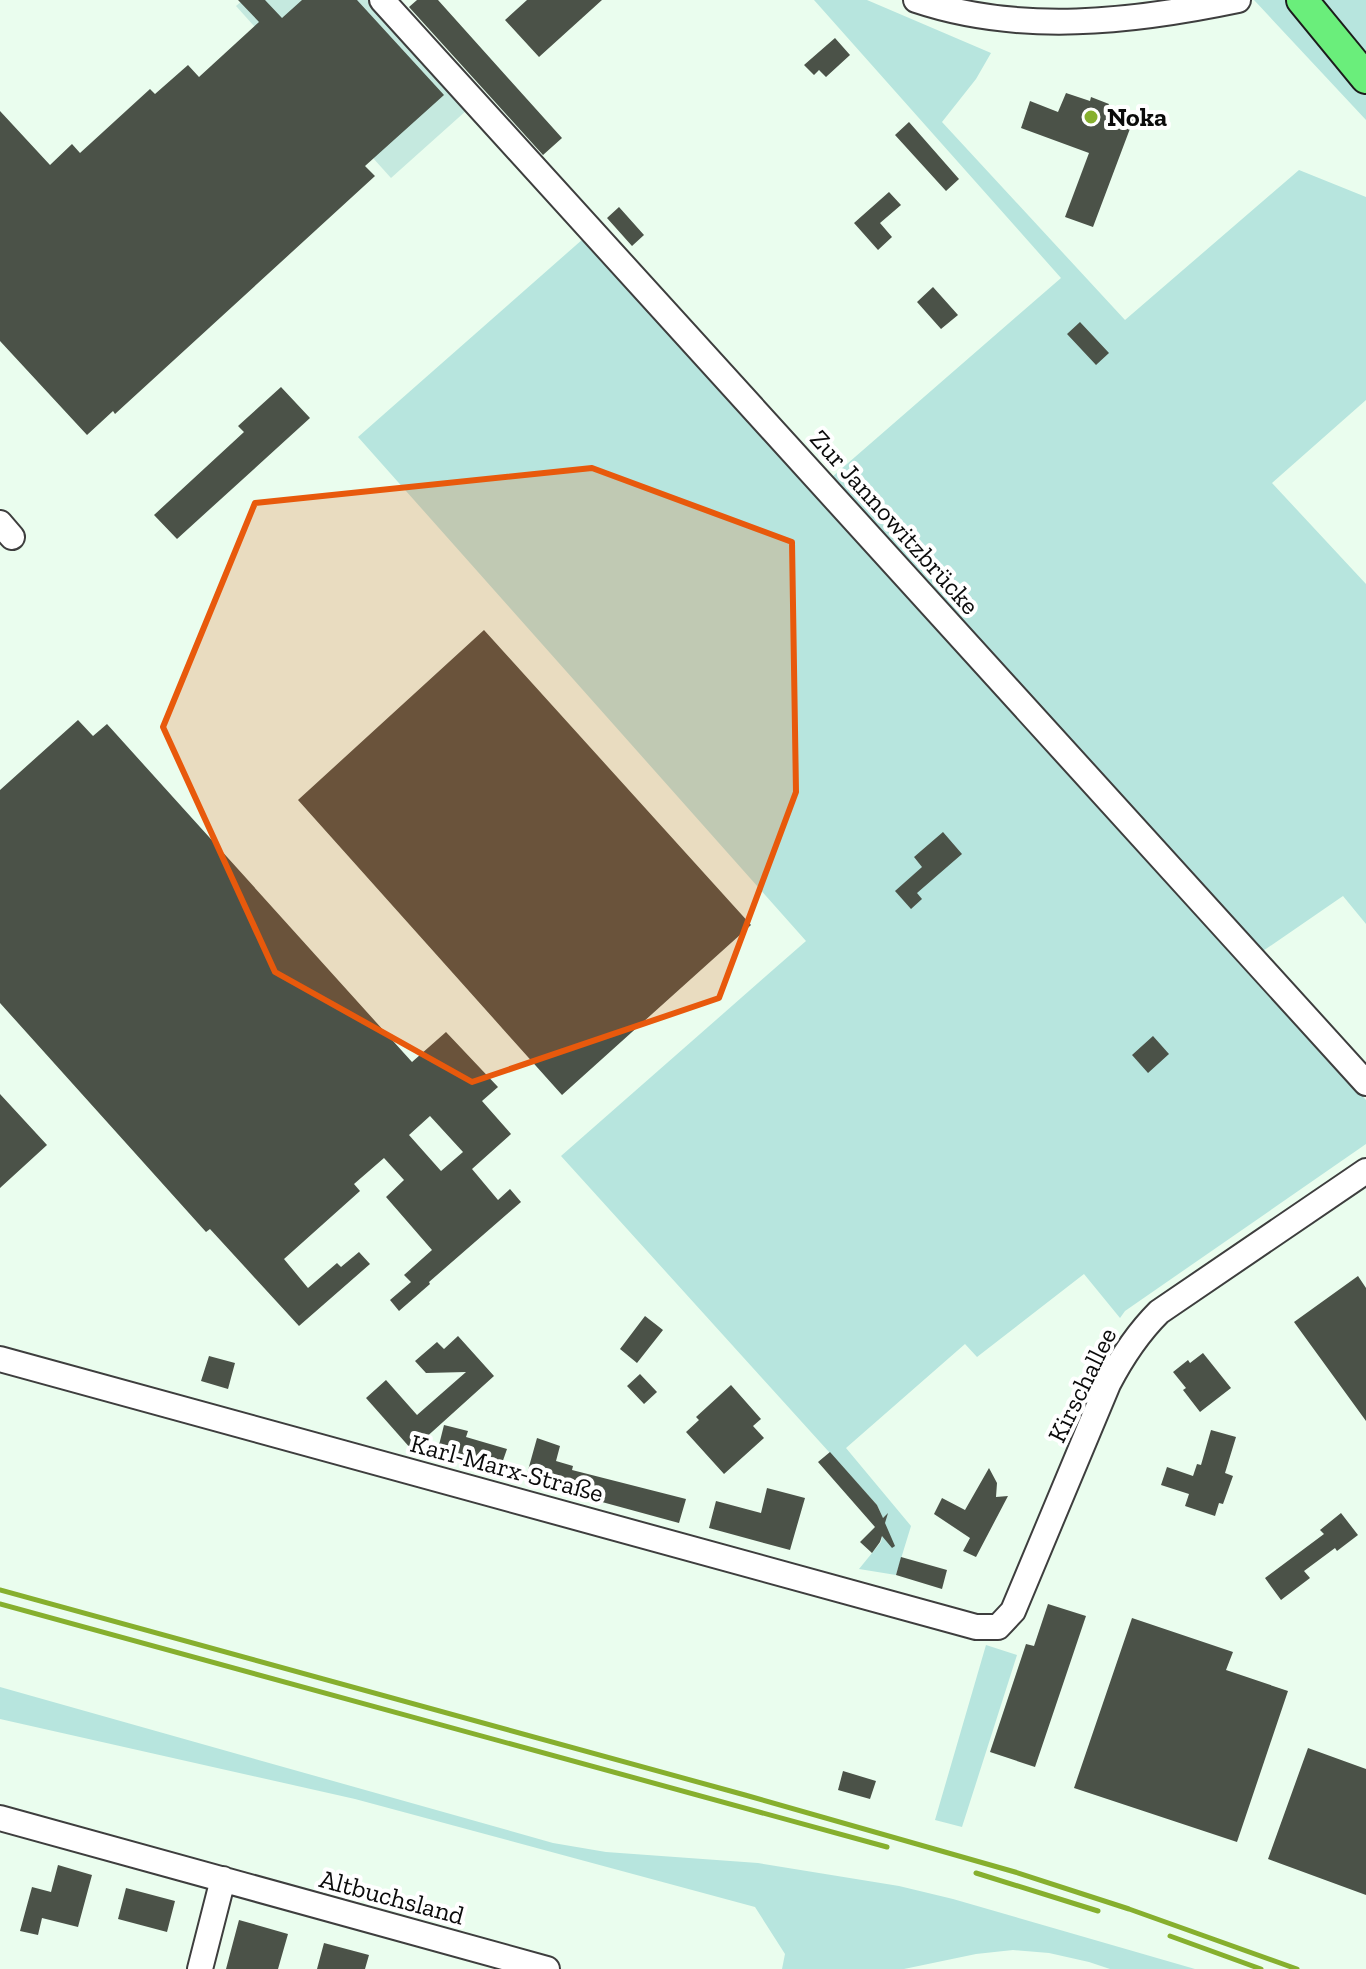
<svg xmlns="http://www.w3.org/2000/svg" width="1366" height="1969" viewBox="0 0 1366 1969" font-family="'Zilla Slab',serif">
<style>
.green{fill:#b7e5de}
.pitch{fill:#c5e9df}
.building{fill:#4b5248;fill-rule:evenodd}
.lines{fill:none;stroke-linecap:round;stroke-linejoin:round}
.minor-casing{stroke:#3e3e3e;stroke-width:28}
.major-casing{stroke:#1c1c1c;stroke-width:34}
.minor{stroke:#fff;stroke-width:24}
.major{stroke:#6aee7b;stroke-width:30}
.rail{stroke:#86af2e;stroke-width:5}
.marked{fill:#e8590c;fill-opacity:0.2;stroke:#e8590c;stroke-width:6;stroke-linejoin:round}
.poi-dot{fill:#86af2e;stroke:#fff;stroke-width:3}
.labels{text-anchor:middle;dominant-baseline:central;stroke-width:8;stroke-linejoin:round;paint-order:stroke}
.poi-label{font-size:26px;font-weight:bold;fill:#0b0b0b;stroke:#fff;text-anchor:start}
.street-label{font-size:26px;fill:#0b0b0b;stroke:#fff}
</style>
<rect width="100%" height="100%" fill="#eafdee"/>
<!-- green -->
<path class="green" d="M814,0H867L991,53L976,79L942,122L1125,320L1299,170L1366,197V400L1272,483L1366,584V924L1343,896L1260,953L1339,1069L1366,1100V1144L1125,1311L1120,1318L1084,1274L977,1357L965,1344L846,1448L911,1526L896,1575L859,1569L881,1542L885,1523L877,1505L561,1156L806,941L358,437L600,224L832,477L1061,278Z
M1254,0H1366V120Z
M986,1645L1017,1655L962,1827L935,1820Z
M0,1687L553,1843L606,1852L758,1863L899,1886L953,1899L1195,1969H1110L1089,1962L1049,1953L1013,1950L976,1954L904,1969H782L785,1954L755,1907L355,1799L0,1719Z"/>
<!-- pitch -->
<path class="pitch" d="M243,0H368L467,110L391,178L236,6Z"/>
<!-- building -->
<path class="building" d="M238,0H265L282,18L302,0H357L444,95L365,166L375,176L115,414L113,411L87,435L0,341V111L50,165L72,144L80,153L150,89L155,94L188,65L199,77L259,22Z
M417,0H438L562,138L543,155L409,7Z
M527,0H602L539,57L505,20Z
M835,38L850,55L826,77L819,70L814,75L804,65Z
M1066,93L1090,101L1091,97L1109,104L1107,108L1134,118L1093,227L1065,217L1089,153L1021,128L1030,101L1058,112Z
M909,122L959,179L946,191L895,135Z
M889,192L901,205L880,223L892,237L878,250L854,223Z
M619,207L644,235L632,246L607,218Z
M933,287L958,315L941,329L917,302Z
M1080,322L1109,353L1096,365L1067,334Z
M281,387L310,418L177,539L154,515L244,432L238,426Z
M484,630L751,925L562,1095L298,800Z
M78,720L93,736L107,724L412,1062L446,1032L498,1087L482,1101L511,1134L472,1169L498,1200L510,1189L521,1202L429,1282L430,1284L399,1311L390,1300L411,1282L404,1275L432,1250L386,1197L404,1180L384,1158L354,1184L360,1191L284,1259L308,1288L337,1263L341,1267L359,1252L370,1264L299,1326L210,1229L206,1232L0,1003V790ZM430,1116L463,1152L441,1171L409,1135Z
M943,832L962,854L917,893L922,899L911,909L895,891L922,867L914,857Z
M1153,1036L1169,1054L1148,1073L1132,1055Z
M0,1094L47,1145L0,1188Z
M1358,1276L1366,1288V1421L1294,1322Z
M645,1316L663,1330L637,1363L620,1349Z
M458,1336L494,1376L412,1450L366,1398L386,1380L417,1415L466,1372L426,1373L415,1361L437,1342L444,1349Z
M1203,1353L1231,1388L1200,1412L1183,1390L1186,1388L1173,1372L1188,1360L1190,1363Z
M209,1356L235,1363L228,1389L201,1381Z
M640,1374L657,1392L644,1404L627,1386Z
M731,1385L761,1419L753,1426L764,1438L724,1474L686,1432L699,1420L696,1417Z
M444,1425L468,1431L466,1437L507,1449L499,1472L471,1463L470,1466L436,1457Z
M1211,1430L1236,1437L1225,1473L1233,1476L1223,1504L1219,1503L1215,1516L1185,1506L1189,1494L1161,1485L1167,1467L1193,1476L1197,1464L1201,1465Z
M537,1438L560,1446L556,1461L573,1466L572,1470L686,1499L679,1523L525,1481Z
M830,1452L877,1505L883,1518L888,1513L885,1523L895,1546L892,1548L882,1536L880,1542L872,1553L860,1542L875,1527L818,1462Z
M989,1468L997,1483L996,1497L1008,1496L976,1557L963,1551L970,1538L934,1514L942,1498L965,1510Z
M767,1488L805,1498L790,1550L709,1528L716,1501L761,1513Z
M1341,1513L1358,1535L1337,1551L1335,1548L1304,1571L1310,1578L1281,1600L1265,1578L1324,1534L1320,1530Z
M901,1557L947,1570L942,1589L896,1575Z
M1048,1604L1086,1616L1035,1767L990,1752L1026,1644L1034,1646Z
M1132,1618L1233,1652L1226,1670L1288,1691L1237,1842L1074,1788Z
M1308,1748L1366,1769V1895L1268,1859Z
M843,1771L876,1781L870,1799L838,1790Z
M58,1865L92,1875L78,1927L42,1918L38,1935L20,1931L32,1887L51,1892Z
M126,1888L175,1901L167,1932L118,1919Z
M239,1920L288,1934L278,1969H226Z
M324,1943L369,1955L365,1969H317Z"/>
<g class="lines">
<defs>
<path id="minor" d="M382,0L1366,1083
M916,0C1020,35 1133,22 1238,0
M0,523L12,537
M0,1359L976,1627H998L1013,1611L1108,1384C1122,1357 1137,1334 1159,1312L1366,1171
M0,1818L547,1969
M200,1969L223,1879"/>
<path id="major" d="M1302,0L1366,78"/>
</defs>
<!-- minor casing -->
<use href="#minor" class="minor-casing"/>
<!-- major casing -->
<use href="#major" class="major-casing"/>
<!-- minor -->
<use href="#minor" class="minor"/>
<!-- major -->
<use href="#major" class="major"/>
<!-- rail -->
<path class="rail" d="M0,1590L745,1795L1015,1872L1129,1909L1297,1969
M0,1604L887,1847
M976,1873L1098,1911
M1170,1936L1261,1969"/>
</g>
<!-- marked area -->
<path class="marked" d="M592,468L792,542L796,792L719,998L472,1082L275,972L163,727L255,503Z"/>
<!-- markers -->
<circle class="poi-dot" cx="1091" cy="117" r="8"/>
<g class="labels">
<!-- poi labels -->
<g class="poi-label">
<text x="1107" y="117">Noka</text>
</g>
<!-- street labels -->
<g class="street-label">
<text transform="translate(895 522) rotate(48)">Zur Jannowitzbrücke</text>
<text transform="translate(1082 1385) rotate(-64)">Kirschallee</text>
<text transform="translate(507 1468) rotate(15)">Karl-Marx-Straße</text>
<text transform="translate(392 1897) rotate(15)">Altbuchsland</text>
</g>
</g>
</svg>
